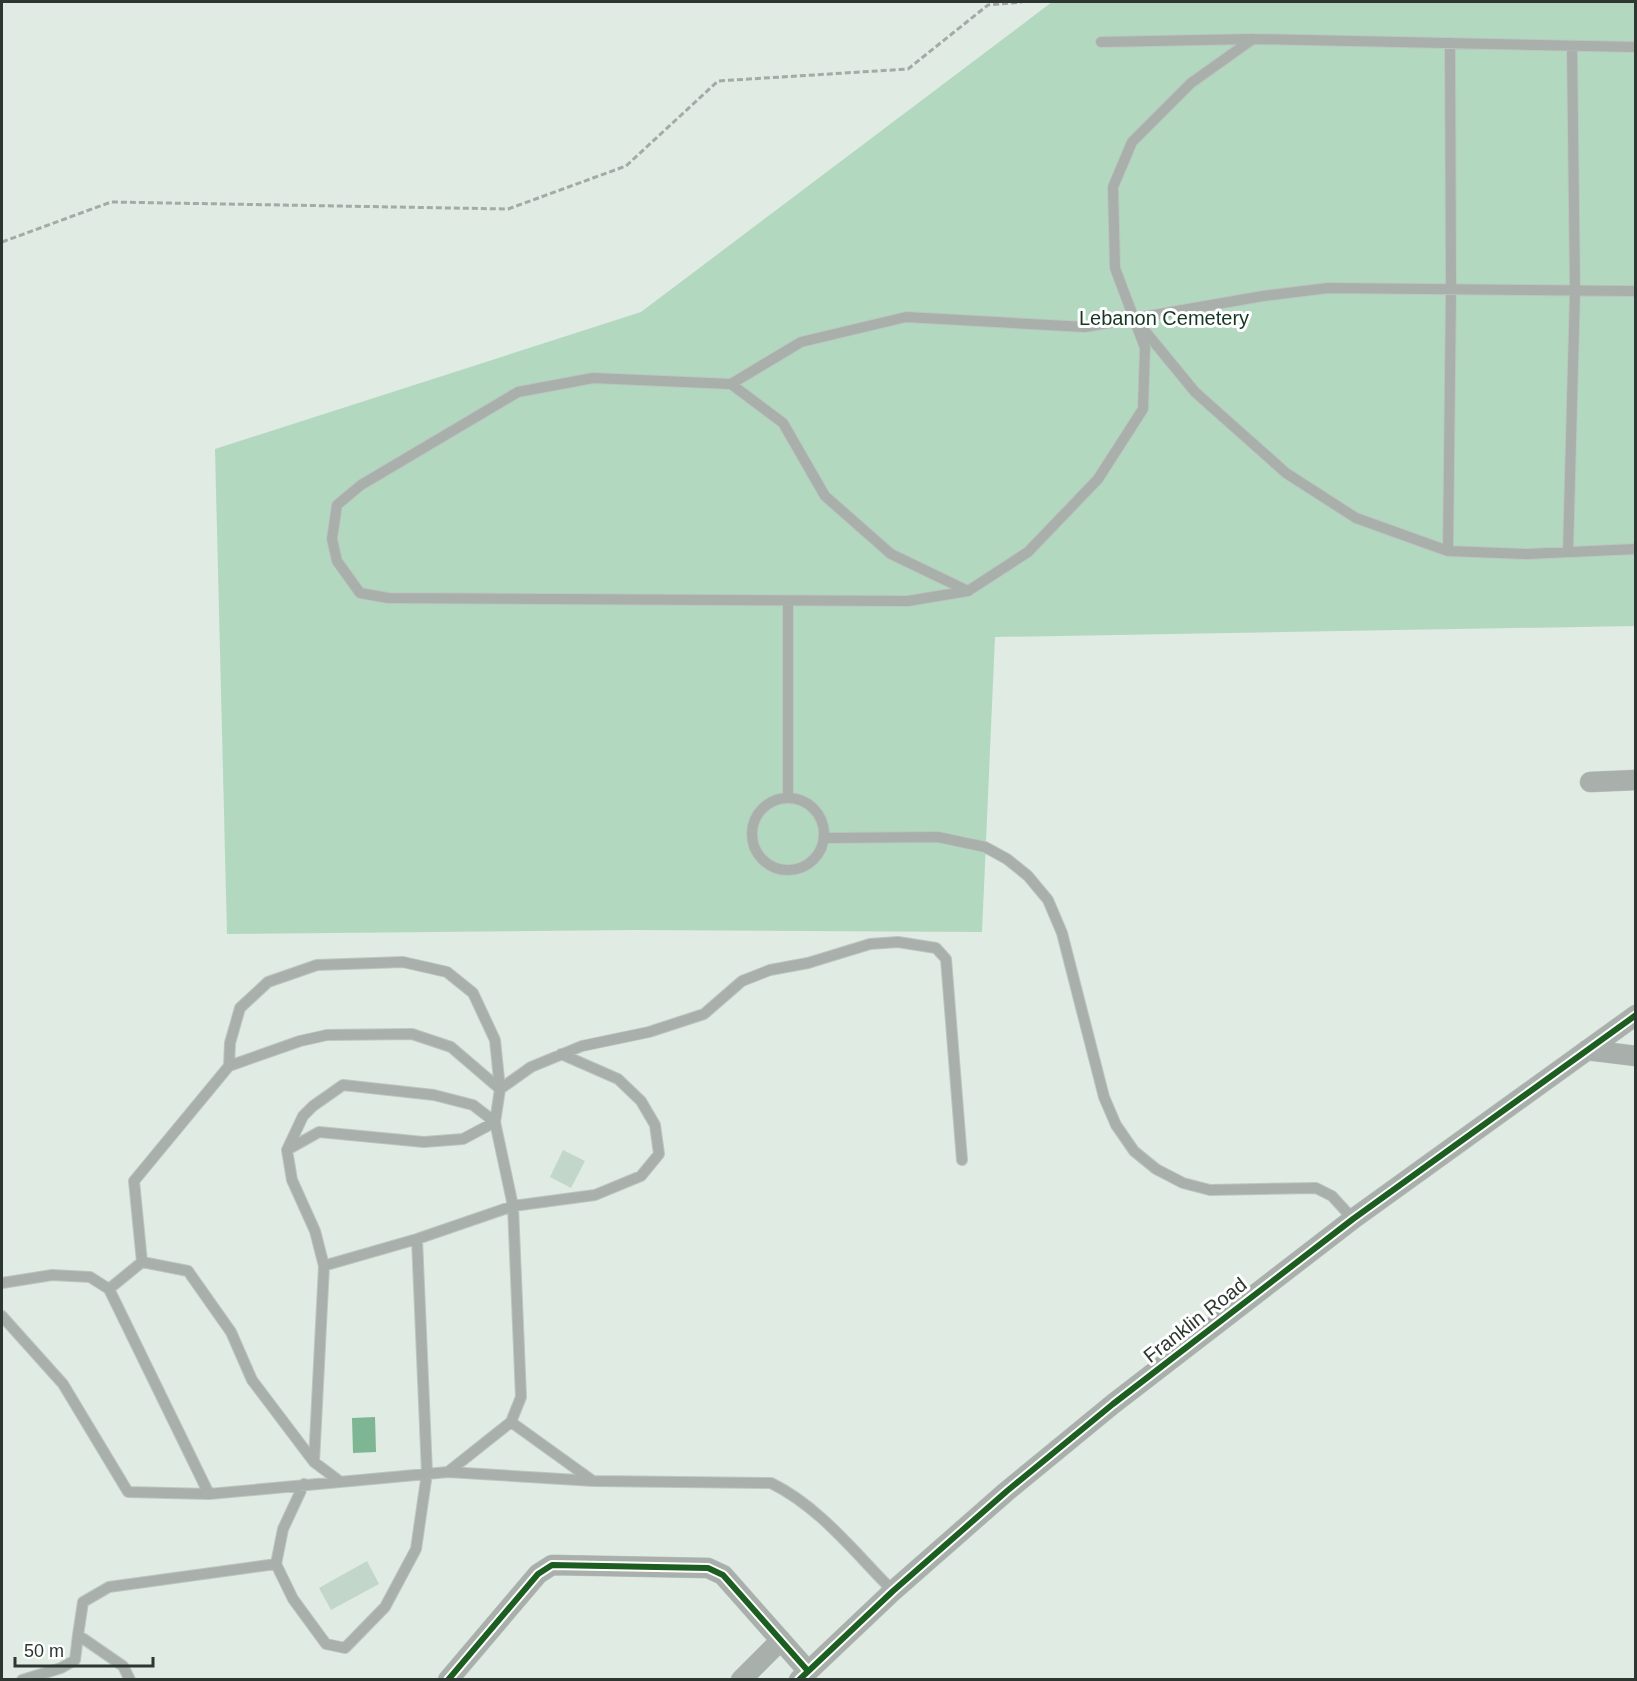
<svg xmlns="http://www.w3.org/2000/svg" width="1637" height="1681" viewBox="0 0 1637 1681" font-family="Helvetica,sans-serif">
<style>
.green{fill:#b3d8c0}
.water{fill:#7eb694}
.building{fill:#c2d7ca}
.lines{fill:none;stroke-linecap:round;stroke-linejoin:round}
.service-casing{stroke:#bcc6c0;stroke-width:12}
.minor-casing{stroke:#bcc6c0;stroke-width:21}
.path{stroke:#a4aaa6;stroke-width:3;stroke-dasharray:6 3;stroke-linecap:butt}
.service{stroke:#a9afab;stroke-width:10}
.minor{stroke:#a9afab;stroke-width:20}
.cycleway-casing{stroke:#fff;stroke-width:10}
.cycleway{stroke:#1b5e20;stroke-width:6}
.labels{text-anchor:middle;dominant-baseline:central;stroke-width:6;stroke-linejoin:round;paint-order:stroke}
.park-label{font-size:20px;fill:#153723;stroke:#fff}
.street-label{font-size:20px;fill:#2d3630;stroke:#fff}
</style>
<rect width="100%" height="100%" fill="#dfebe3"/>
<!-- green -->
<path class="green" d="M1052,2H1635V626L995,637L982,932L635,930L227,934L215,449L641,312Z"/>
<!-- water -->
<path class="water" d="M375,1417L376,1452L353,1453L352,1418Z"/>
<!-- building -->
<path class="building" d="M563,1150L585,1161L571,1188L550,1177Z
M367,1561L379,1584L331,1610L319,1588Z"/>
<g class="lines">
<defs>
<path id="service" d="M1101,42L1253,39L1636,47
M1140,325L1195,392L1286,473L1356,518L1448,551L1527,554L1636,549
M731,384L801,342L906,317L1085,327L1263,296L1328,288L1636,291
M1448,551L1451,289L1450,43
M1568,552L1575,290L1572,46
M968,591L908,601L388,598L360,593L337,561L332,539L337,505L361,485L518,392L593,378L731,384L783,423L825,496L891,554L968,591L1028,552L1098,479L1143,409L1145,348L1115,268L1113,187L1132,142L1191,83L1253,39
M788,797V601
M752 834a36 36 0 1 1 72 0a36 36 0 1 1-72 0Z
M824,838L938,837L985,847L1007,859L1028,876L1048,900L1062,933L1104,1097L1116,1125L1134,1151L1156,1169L1183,1183L1210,1190L1316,1188L1332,1196L1353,1219
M229,1066L300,1041L327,1035L412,1034L451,1047L500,1089
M287,1150L319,1132L424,1142L463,1139L495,1122L500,1089L531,1067L582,1046L649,1032L704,1014L742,981L770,970L808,963L870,944L898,942L936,948L946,959L962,1160
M142,1262L188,1271L231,1332L252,1380L314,1462L338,1480
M330,1264L417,1239L513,1206L595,1195L641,1176L659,1154L655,1125L641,1101L618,1079L561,1054
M2,1283L52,1275L90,1277L109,1289L209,1494
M109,1289L142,1262L134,1181L229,1066L230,1043L240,1008L268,982L317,965L403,962L447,972L473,993L495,1040L500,1089
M2,1316L63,1384L128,1492L209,1494L448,1472L594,1481L771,1483C820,1507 855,1553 893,1591
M511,1422L593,1481
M314,1462L324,1266L315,1231L292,1180L287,1150L303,1116L313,1106L343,1085L434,1095L473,1105L495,1122L513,1206L521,1397L511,1422L448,1472
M304,1484L283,1529L276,1564L293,1599L326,1644L345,1648L385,1607L416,1549L427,1473L417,1239
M22,1680L61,1668L75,1660L78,1635
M130,1680L123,1666L78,1635L83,1602L109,1587L276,1564"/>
<path id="minor" d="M1590,782L1636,780
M1587,1050L1636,1056
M448,1680L538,1574L552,1565L708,1568L723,1575L808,1671
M741,1680L781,1640
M799,1680L893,1591L1007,1491L1113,1404L1353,1219L1636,1015"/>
</defs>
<!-- service casing -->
<use href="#service" class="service-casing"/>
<!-- minor casing -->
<use href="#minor" class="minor-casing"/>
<!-- path -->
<path class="path" d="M2,242L111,202L508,209L626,166L718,81L908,69L988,5L1022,2"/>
<!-- service -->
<use href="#service" class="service"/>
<!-- minor -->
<use href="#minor" class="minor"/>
<defs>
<path id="cycleway" d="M448,1680L538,1574L552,1565L708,1568L723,1575L808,1671
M799,1680L893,1591L1007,1491L1113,1404L1353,1219L1636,1015"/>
</defs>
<!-- cycleway casing -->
<use href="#cycleway" class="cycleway-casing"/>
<!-- cycleway -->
<use href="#cycleway" class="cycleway"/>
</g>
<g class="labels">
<!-- park labels -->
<g class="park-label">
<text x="1164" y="318">Lebanon Cemetery</text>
</g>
<!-- street labels -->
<g class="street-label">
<text transform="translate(1195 1320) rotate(-38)">Franklin Road</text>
</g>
</g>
<!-- border -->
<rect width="1637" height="1681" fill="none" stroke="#2d3630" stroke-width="6"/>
<!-- scale -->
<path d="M15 1657v9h138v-9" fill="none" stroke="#2d3630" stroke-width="3"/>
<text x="24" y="1657" font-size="18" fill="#2d3630" stroke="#ffffff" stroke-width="4.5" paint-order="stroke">50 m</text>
</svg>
